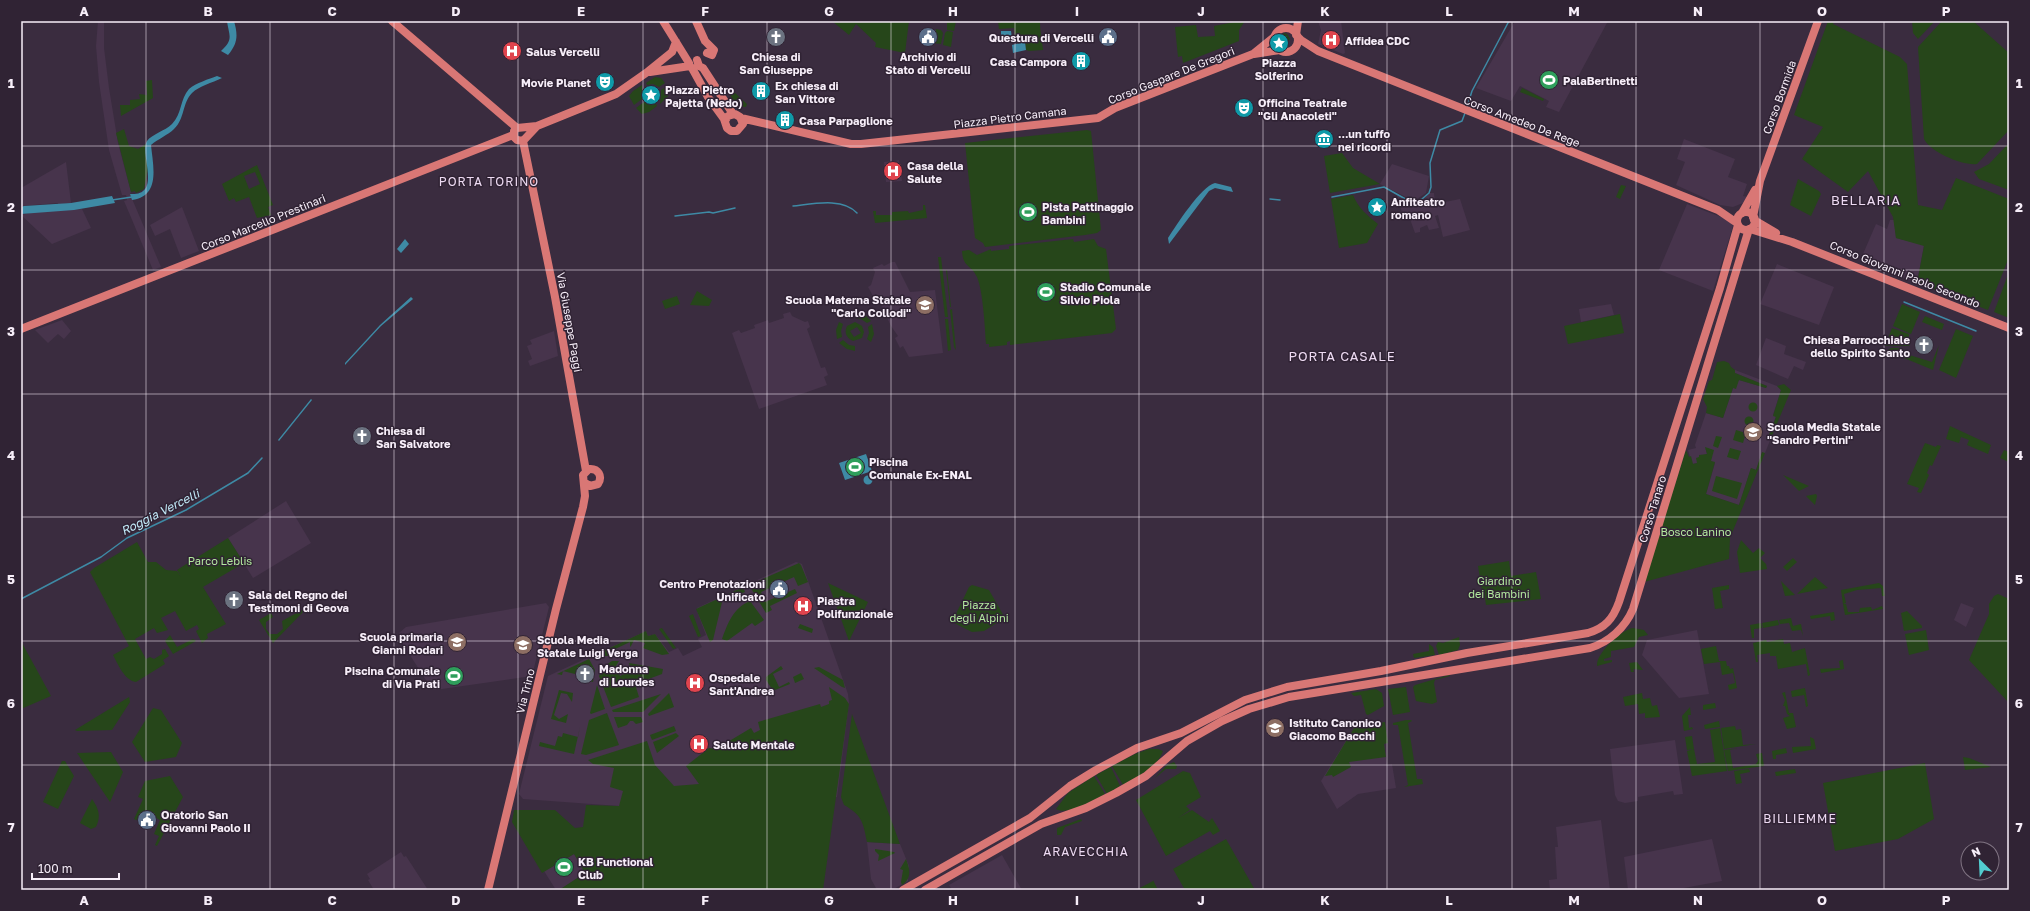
<svg xmlns="http://www.w3.org/2000/svg" width="2030" height="911" viewBox="0 0 2030 911" font-family="'Golos Text',sans-serif">
<style>
.built{fill:#47344c}
.green{fill:#26461a;fill-rule:evenodd}
.water{fill:#3e8aa5}
.lines{fill:none;stroke-linecap:round;stroke-linejoin:round}
.stream{stroke:#3e8aa5;stroke-width:1.5}
.major{stroke:#d97775;stroke-width:8}
.grid{fill:none;stroke:#f7eef9;stroke-width:1;stroke-opacity:0.55}
.labels{text-anchor:middle;dominant-baseline:central;stroke-width:3;stroke-linejoin:round;paint-order:stroke}
.poi-label{font-size:11px;font-weight:bold;fill:#f7eef9;stroke:#302334;text-anchor:start}
.street-label{font-size:11px;fill:#f7eef9;stroke:#302334}
.park-label{font-size:11px;fill:#b2e99e;stroke:#302334}
.neighbourhood-label{font-size:12px;letter-spacing:1px;fill:#eddaf2;stroke:#302334}
.water-label{font-size:12px;font-style:italic;fill:#c2eaf9;stroke:#302334}
.quarter-label{font-size:13px;letter-spacing:1px;fill:#eddaf2;stroke:#302334}
.neatline{fill:none;stroke:#f7eef9;stroke-width:1.5}
.grid-label{font-size:13px;text-anchor:middle;font-weight:bold;fill:#f7eef9}
</style>
<rect width="100%" height="100%" fill="#3a2c3f"/>
<!-- built -->
<path class="built" d="M98,21H104V48L109,88L118,143L131,192L130,194L161,267L153,270L130,215L124,201L127,200L126,195H122L109,150L99,82L96,46Z
M1318,21H1341L1345,53L1343,54L1318,44L1321,30Z
M1515,21H1608L1559,112L1546,107L1549,101L1520,86L1511,101L1476,88Z
M1684,139L1735,159L1728,177L1747,184L1743,196L1748,197L1743,203L1733,207L1720,205L1676,185L1685,162L1677,159Z
M899,160L902,181L886,182L884,162Z
M66,162L71,203L62,204V210L82,209L91,228L52,244L21,215L38,211L58,210V203L21,206V188Z
M1392,164L1429,176L1426,193L1414,201L1380,184Z
M1429,193H1434L1435,204L1460,199L1470,230L1443,237L1438,215L1435,216L1439,228L1429,230L1427,225L1420,228V232L1415,233L1410,219L1404,220L1397,195L1409,202L1414,203L1424,199Z
M1687,204L1729,220L1733,226L1713,291L1659,270Z
M182,207L199,251L181,258L170,229L155,236L150,225Z
M1890,220H1894L1896,238L1924,245L1917,283L1860,261L1876,224L1887,229Z
M892,262H895L910,292L935,290L943,353L909,357L903,346L900,348L895,338L898,336L891,326L876,294L873,296L868,287L871,285L875,272L873,268L882,264L884,266Z
M1777,264L1834,287L1819,325L1760,304Z
M1611,304L1614,315L1581,322L1579,309Z
M790,312L792,316L805,322L808,321L810,327L807,329L821,368L825,367L828,375L824,377L827,385L759,409L732,333L739,330L741,333L755,328L754,325L768,320L769,323L784,318L783,314Z
M62,320L71,331L64,339L58,334L48,343L35,330Z
M554,331L558,356L530,366L528,361L532,359L527,346L532,344L530,340Z
M1766,338L1786,346L1784,354L1806,362L1803,370L1794,366L1788,379L1756,365Z
M1735,370L1777,386L1781,390L1773,415L1776,416L1769,437L1771,438L1765,453H1762L1756,470L1751,468L1739,505L1706,494L1715,463L1711,461L1705,447L1707,454L1699,457L1697,463L1692,464L1688,450L1696,448L1695,445L1706,413L1723,418L1733,388L1739,380L1766,388L1767,386L1735,373Z
M286,501L311,543L253,578L228,538Z
M796,562L802,564L848,694L849,703L837,797L619,806L523,799L519,794L548,676L646,631L648,636L655,634L669,652L678,648L683,656L702,647L698,639L706,635L697,611V608Z
M546,603L549,607L532,676L435,690L431,688L399,638V633L406,627Z
M1961,603L1974,608L1966,627L1954,620Z
M1697,630L1709,694L1679,698L1642,655L1647,640Z
M1385,722L1388,743L1384,744L1386,757L1387,765L1392,764L1396,788L1358,794L1337,809L1321,781L1354,728L1360,725Z
M1675,740L1683,794L1674,795L1673,791L1638,797V801L1625,803L1618,801L1615,795L1610,749Z
M1601,820L1610,890H1550L1549,880L1557,879L1555,847H1558L1556,827Z
M1712,839L1722,881L1673,890H1628L1624,857Z
M867,842L900,844L909,866L908,881L892,890H877L871,879Z
M401,852L404,857L406,856L428,890H374L368,880L370,879L367,874Z
M574,854L586,873L559,890H556L544,871Z
M1002,855L1022,890H952L949,885Z"/>
<!-- green -->
<path class="green" d="M832,21H909L905,53L875,47L876,43L856,24L849,35Z
M947,21H956L954,31L947,30Z
M998,21L1040,22C1040,32 1042,40 1043,50L1029,51L1026,50L1025,42L1018,44V38L1015,37L1014,28L999,29Z
M1240,21H1245L1239,30V41L1183,63L1182,56L1178,57L1175,27L1196,25L1198,37L1215,36L1214,26Z
M1828,21H1834L1833,24L1900,57L1907,64L1918,205L1942,210L1956,178L2009,199V257L1988,310L1917,283L1924,246L1896,238L1893,217L1868,171L1848,192L1802,159L1823,127L1794,115Z
M1912,21H1935L1918,39L1913,33Z
M1942,21H1973L2009,53V130L1977,164C1963,166 1930,152 1924,139L1918,47Z
M936,29L941,30L943,33L941,44L933,43Z
M947,31L953,32L951,47L943,45L945,33Z
M1284,33L1287,34L1290,39L1285,44H1281L1279,39L1280,36Z
M655,77L661,78L665,83L659,87L653,84L647,85L646,83Z
M152,80L153,98L121,116L120,105H130V100L140,99L139,94L147,95L146,81Z
M642,85V99L634,105L629,96L633,91Z
M667,86L669,95L660,104L661,90Z
M1522,88L1544,99L1543,101L1520,92Z
M734,92L747,104L746,107C739,108 734,101 730,95Z
M644,102L650,105L656,104L657,106L649,112L642,114L636,108Z
M124,129L129,146L138,149L146,144L148,169L144,189L136,193L135,191L131,192L116,133Z
M1087,130L1091,131L1101,230L1097,233L1085,235L985,247L983,243L975,238L965,143Z
M2009,143V190L1979,179L1974,172L1989,164Z
M1342,153L1353,168L1380,184L1330,193L1324,156Z
M257,165L273,205L268,207L271,215L257,218L249,197L236,202L234,198L229,201L222,184ZM255,172L260,184L249,189L244,176Z
M1798,179L1819,191L1821,194L1811,216L1790,205Z
M1621,185L1626,186L1620,199L1616,197Z
M1353,195C1359,209 1367,215 1378,224L1367,243L1339,248L1331,199Z
M923,205H925L927,218L875,223L873,211H876V215H892V212L908,211L909,213L923,210Z
M1073,239L1074,242L1094,239L1098,246L1106,249L1116,329L1112,333L1010,345V341L1007,342V345L989,347V344H986C985,328 983,291 977,277C971,264 963,268 962,251L969,250L977,255L991,249V251L1009,249V246Z
M938,257H941L948,317H945Z
M946,270H947L951,307H950Z
M2009,272V318L1994,312Z
M697,291L712,300L709,306L690,305Z
M677,296L680,304L665,309L662,301Z
M1902,304L1920,312L1911,334L1893,326Z
M952,309L956,350L954,347L950,310Z
M854,313L865,315L871,321L867,323L861,319L855,318Z
M1620,314L1624,333L1568,344L1564,326Z
M1925,316L1944,324L1942,330L1922,322Z
M945,319H948L951,350L948,351Z
M839,322L843,324L841,331L842,337L837,339L836,330Z
M855,322L862,326L864,332L862,338L853,341C846,338 844,332 847,326ZM857,327L861,333L854,337L850,331Z
M872,324L874,334L871,342L867,339L869,333L868,327Z
M1892,328L1909,334V339L1911,341L1909,346H1885Z
M1956,329L1973,336L1956,378L1939,370Z
M843,340L849,345L855,346V351L847,349L839,343Z
M1939,345L1933,370L1887,351C1891,346 1898,348 1904,350L1906,354L1932,362Z
M1724,361L1729,363L1731,367L1735,370V373L1767,386L1766,388L1739,380L1736,389L1733,388L1723,418L1706,413L1707,407L1703,399L1709,381L1712,380L1717,362Z
M1784,384L1791,390L1771,438L1768,437L1776,417L1773,416L1781,390L1777,386Z
M1748.5 407a4.5 4.5 0 1 1 9 0a4.5 4.5 0 1 1-9 0Z
M1744.5 421a4.5 4.5 0 1 1 9 0a4.5 4.5 0 1 1-9 0Z
M1950,426L1991,445L1988,454L1967,445L1969,440L1961,437L1959,443L1946,439Z
M1736,430L1746,433L1743,443L1733,440Z
M1716,436L1722,437L1718,448L1713,446Z
M1925,443L1936,447L1937,445L1941,446L1932,466L1930,465L1927,473L1929,475L1921,493L1917,492L1919,488L1907,484Z
M1705,447L1714,450L1711,461L1715,462L1706,494L1739,505L1751,468L1756,470L1762,452L1765,453L1730,538L1729,559L1644,582L1686,450L1689,457L1691,456L1693,464L1697,463L1696,458L1699,457V455L1707,454Z
M1730,448L1741,451L1738,460L1727,457Z
M2004,450L2009,452V462L2000,458Z
M1783,475L1809,486L1799,491Z
M1716,476L1742,483L1737,499L1712,491Z
M1816,494L1817,496L1815,505L1806,496Z
M228,538L244,563L203,587L226,624L207,634L208,638L202,643L196,631L199,629L197,625L186,631L175,611L161,618L168,630L157,633L154,628L135,639L146,659L150,657L154,659L162,654V650L165,649L169,656L163,660L165,664L136,682C124,680 118,664 113,655L129,646L90,572L94,568L137,542L148,562H156L166,570L177,571L181,577L177,570L180,568Z
M1741,540L1753,553L1759,548L1765,553L1760,558L1766,564L1767,569L1740,573L1737,552Z
M1793,558L1797,562L1787,571L1783,567Z
M1509,561L1511,576L1536,572L1541,599L1486,605L1484,592L1482,591L1478,566Z
M799,563L801,565L808,582L798,586L794,577L761,592L765,602L795,589L797,593L770,606L772,610L766,613L749,585Z
M1815,577L1828,588L1797,594Z
M1781,581L1795,595L1785,596Z
M828,583L868,602L849,641Z
M1879,583L1883,586L1885,596H1882L1881,588L1857,590L1844,594L1846,603L1843,604L1841,590Z
M972,585L989,590L1005,618L984,631L972,632L952,622L969,587Z
M1729,585V589L1720,591L1723,608L1715,609L1712,588Z
M743,587L745,592L737,595L736,593L723,598L713,640L710,642L696,609Z
M1998,594L2009,599V703L1969,660L1989,614V604L1994,596Z
M750,601L764,620L755,626L752,623L727,641L722,639C728,623 733,608 750,601Z
M1843,604H1846L1848,612H1859L1860,608L1871,607L1872,610L1882,606L1883,609L1845,615Z
M302,610L303,612L273,643L259,620L271,613L273,617L266,622V629L270,634H277L283,629L282,621Z
M1907,611L1922,626V628L1904,631L1901,613Z
M1834,612L1835,620L1831,621L1830,616L1811,619L1810,616Z
M693,614L701,636L698,637L689,616Z
M1791,618L1793,626L1801,624L1803,636L1801,630L1792,631L1789,623L1780,624L1779,620Z
M1778,620L1779,625L1763,628L1762,623Z
M1761,623L1762,628L1754,629V638H1752L1750,625Z
M800,624L813,629L812,633L798,628Z
M662,628L676,648L673,649L659,629Z
M1633,628L1644,630L1648,635L1639,637L1634,647L1611,651V657L1604,659V661L1612,660V662L1597,666C1596,653 1621,630 1633,628Z
M1926,630L1929,650L1909,655L1905,634Z
M646,631L648,636L655,634L669,654L662,655L643,648L645,643L634,640L631,646L630,647V642L611,651L610,656H603L601,652Z
M170,635L177,647L193,639L196,641L173,654L165,641Z
M1459,637L1460,645L1458,650L1439,655L1436,646L1438,642L1443,643Z
M1783,639L1784,644L1790,643L1792,652L1805,648L1810,675L1808,676L1806,664L1778,669L1776,656H1770V653L1757,655L1758,662H1756L1753,643L1766,640L1767,642Z
M21,641L51,696L21,709Z
M1429,644L1433,647L1435,655L1414,658L1413,654L1429,651Z
M1716,646L1719,661H1726L1727,666H1729L1730,669L1733,668L1737,688L1729,690L1728,685L1735,683L1733,673L1722,675L1720,662L1704,664L1701,649Z
M589,659L595,670L593,682L579,679V675L563,671L562,675L557,674Z
M1843,660L1844,669L1821,673L1820,669L1840,668L1839,661Z
M612,661H619L616,666L620,676L631,671L629,663L663,669L662,674L635,684L639,697L611,707L599,676L603,667Z
M1637,662L1643,670L1633,669L1634,672H1631L1629,663Z
M781,666L783,669L773,674L779,687L789,682L790,684L775,690L772,689L766,680V677Z
M819,667L843,680L845,688L842,687L814,668Z
M801,673L804,679L795,683L793,677Z
M1449,675L1450,676L1435,680L1434,683L1437,702L1432,704L1416,701L1413,687L1415,685Z
M597,685L605,709L591,714L590,713Z
M829,687L845,698L849,704L823,890H559L585,873L574,854L542,873L512,822L514,810H555L575,828L583,827L586,805L619,806L623,791L610,787L614,768L593,764L588,760L647,741L655,765L674,786L699,784L686,766L709,748L716,749L751,728L754,733L760,730L758,722L820,704L821,707L829,704V701L832,700Z
M1406,687L1410,712L1393,715L1388,689Z
M1805,688L1808,706L1806,707L1804,695L1792,697L1791,691Z
M1376,689L1382,693L1384,706L1368,715L1366,714L1361,695L1354,696L1351,693Z
M559,690L573,693L572,702L567,694L561,693L554,715L559,719L568,714L566,723L551,719Z
M1785,692L1789,713H1793L1796,727L1787,729L1783,718L1790,716L1787,714L1785,706H1783L1785,700L1782,693Z
M669,693L674,707L649,716L648,714Z
M1642,693L1643,699L1650,698L1652,706L1657,705L1660,717L1645,718V713L1639,714L1638,704L1625,706L1623,697Z
M661,694L643,712H613L612,710Z
M129,697L130,702L112,730L77,731L75,730Z
M1715,703L1716,708L1703,710V705Z
M1690,707L1691,715H1688L1689,728L1692,727L1693,729L1684,731L1682,716Z
M153,708L161,710L182,743L176,757L145,762L132,742Z
M607,713L619,745L586,755L581,754L589,720Z
M852,714L900,844L867,842C863,822 862,815 844,805L841,797Z
M614,717H641L643,722L636,724L633,721H630L627,725L618,728Z
M1406,720H1411L1412,721L1408,723L1417,779H1422L1423,784L1404,787L1408,785L1398,725H1393V723Z
M1719,721L1720,727L1705,729L1704,725Z
M1385,722L1388,743L1384,744L1386,757L1349,762L1351,767L1333,777L1332,775L1325,776L1354,728L1360,725Z
M674,726L676,731L652,740L650,735Z
M1735,726L1736,730L1741,729L1743,745L1756,744L1724,749L1721,728Z
M580,727L574,754L539,746L540,742L555,746L558,736L562,737L563,733L578,737Z
M1720,728L1727,771L1692,776L1687,751L1694,749L1697,764L1715,762L1710,730Z
M676,733L679,736L657,753L653,742Z
M1692,736L1694,749L1687,750L1685,737Z
M1810,737L1814,739L1816,749L1793,753L1792,747L1811,746Z
M1737,748L1730,750L1733,768L1756,764L1758,761L1756,754L1762,753L1764,766L1728,771L1724,750Z
M1786,748L1787,753L1776,755V759H1773L1772,751Z
M1149,749H1158L1163,751C1158,767 1137,777 1123,785L1112,766L1135,754Z
M111,752L123,772L110,802L77,753Z
M1963,757L1969,758L1991,767L1965,770Z
M62,761H65L74,776L58,809L43,802Z
M1174,762L1177,766L1176,769H1166L1155,778L1167,765Z
M1925,763L1934,819L1898,839L1835,851L1823,783Z
M1111,767L1120,786L1107,794L1096,775Z
M1749,769L1750,772L1740,774L1742,783L1736,784L1734,771Z
M1795,769L1796,773L1776,776L1775,772Z
M1183,771L1190,773L1201,797L1186,806L1190,810L1178,818L1192,810L1209,822L1212,818L1220,831L1213,835L1210,831L1166,856L1136,800Z
M170,776L183,797L157,846L155,845L159,836L154,834L160,820L147,813L143,823L134,819L143,799L138,797L145,781Z
M1094,776L1105,794C1094,800 1067,816 1056,809L1068,793Z
M92,799C99,809 101,816 96,827L91,829L80,823Z
M1081,819L1082,821L1065,827L1061,835H1057V828Z
M1226,839L1255,890H1185L1173,869Z
M875,849L894,852L895,853L878,861L879,855L875,851Z
M906,859C910,869 912,878 902,885L901,882L903,870L900,869Z
M1153,880L1158,890H1136L1153,881Z"/>
<!-- water -->
<path class="water" d="M227,21H234C238,35 238,43 228,55L221,51C234,39 229,36 227,21Z
M1001,31H1011L1012,38H1001Z
M1025,42L1026,50L1013,53L1012,45Z
M217,76L222,78C212,83 199,86 192,93C182,103 185,119 174,129C168,135 158,139 151,145C153,166 161,196 132,200L130,194C163,196 139,154 147,141C152,134 165,131 172,124C182,114 180,99 189,89C196,83 209,79 217,76Z
M1215,183L1231,187L1233,192L1215,188L1209,191L1169,244L1168,238C1176,226 1201,186 1215,183Z
M112,196L115,203L74,210L21,214V207L24,206L71,203Z
M405,239L409,244L401,253L397,249Z
M411,297L413,299L381,326L345,365V363L380,325Z
M311,399L312,400L279,441L278,440Z
M866,454L872,471L845,480L839,463Z
M863.5 480a4.5 4.5 0 1 1 9 0a4.5 4.5 0 1 1-9 0Z"/>
<g class="lines">
<!-- stream -->
<path class="stream" d="M1467,107L1472,91L1509,21
M1332,197L1384,187L1409,201L1415,202L1422,199L1429,193L1431,187L1430,163L1440,130L1462,121L1465,113
M1270,199L1280,200
M112,200L132,197
M793,206C812,204 843,197 857,213
M675,216L709,212L713,213L735,208
M1904,302L1976,331
M21,599L101,557L127,538L186,510L248,473L262,458"/>
<!-- major -->
<path class="major" d="M392,21L517,128
M663,21L689,63
M696,21L705,41L714,50L712,55L707,53
M1298,21L1296,35L1301,40L1318,51L1718,210L1737,223
M1274 40a12 12 0 1 1 24 0a12 12 0 1 1-24 0Z
M1254,54L1280,50
M697,60L699,66L703,68L733,114
M692,68L708,97L724,119L727,128L731,131H737L743,124L740,117L735,114L728,116L725,121
M650,72L690,66
M741,118L851,144H861L1098,118L1115,108L1253,54L1274,37
M537,126L517,128L514,131V137L517,140L523,141L537,126L616,94L646,73L672,52L676,42
M523,141L555,297L586,471
M1737 221a9 9 0 1 1 18 0a9 9 0 1 1-18 0Z
M1742,213L1755,190
M1753,217L1760,181L1818,21
M1754,220L1776,233
M1750,229L1792,242L2009,328
M21,329L513,135
M488,890L556,609L583,507L585,496L583,475L589,469C598,468 603,476 598,484L590,486L585,483
M903,890L1030,818L1070,786L1096,770L1137,748L1181,733L1245,700L1287,687L1381,671L1467,653L1588,633C1605,628 1613,619 1619,602L1720,288L1738,225
M925,890L1041,824L1086,808L1116,793L1146,776L1187,741L1222,721L1249,709L1289,697L1590,648C1609,642 1625,628 1633,609L1749,229"/>
</g>
<!-- grid -->
<path class="grid" d="M146,21V890M270,21V890M394,21V890M518,21V890M643,21V890M767,21V890M891,21V890M1015,21V890M1139,21V890M1263,21V890M1387,21V890M1512,21V890M1636,21V890M1760,21V890M1884,21V890M21,146H2009M21,270H2009M21,394H2009M21,517H2009M21,641H2009M21,765H2009"/>
<!-- icons -->
<defs>
<symbol id="church-disc" viewBox="-11 -11 22 22"><circle r="9.5" fill="#6b7280" stroke="#302334"/><path d="M-1.2-6h2.4v3.5h3.3v2.4h-3.3V6h-2.4V-.1h-3.3v-2.4h3.3Z" fill="#fff"/></symbol>
<symbol id="civic-disc" viewBox="-11 -11 22 22"><circle r="9.5" fill="#5c6f8a" stroke="#302334"/><path d="M-.6-6.5H3V-4.5H.6V-3L4-1V1h2V6H-6V1h2V-1L-.6-3ZM-1.2 2.5V6h2.4V2.5Z" fill="#fff"/></symbol>
<symbol id="hospital-disc" viewBox="-11 -11 22 22"><circle r="9.5" fill="#e0444e" stroke="#302334"/><path d="M-5-5h3v3.5h4V-5h3V5h-3V1.5h-4V5h-3Z" fill="#fff"/></symbol>
<symbol id="sight-disc" viewBox="-11 -11 22 22"><circle r="9.5" fill="#0f9aa8" stroke="#302334"/><path d="M0-6L1.8-2.2L6-1.7L2.9 1.2L3.7 5.4L0 3.3L-3.7 5.4L-2.9 1.2L-6-1.7L-1.8-2.2Z" fill="#fff"/></symbol>
<symbol id="building-disc" viewBox="-11 -11 22 22"><circle r="9.5" fill="#0f9aa8" stroke="#302334"/><path d="M-4-6H4V6H1V3H-1V6H-4ZM-2.5-4.3h1.7v1.8h-1.7ZM.8-4.3h1.7v1.8H.8ZM-2.5-1h1.7V.8h-1.7ZM.8-1h1.7V.8H.8Z" fill="#fff"/></symbol>
<symbol id="stadium-disc" viewBox="-11 -11 22 22"><circle r="9.5" fill="#2e9e5b" stroke="#302334"/><path d="M0-5a6.5 5 0 1 0 0 10a6.5 5 0 1 0 0-10ZM-3.5-1.8h7v3.6h-7Z" fill="#fff"/></symbol>
<symbol id="theatre-disc" viewBox="-11 -11 22 22"><circle r="9.5" fill="#0f9aa8" stroke="#302334"/><path d="M-5-5.5Q0-4 5-5.5V0Q5 5 0 6Q-5 5-5 0ZM-3.3-2.5H-1v1.5H-3.3ZM1-2.5H3.3v1.5H1ZM-2.8 1Q0 5.5 2.8 1Z" fill="#fff"/></symbol>
<symbol id="museum-disc" viewBox="-11 -11 22 22"><circle r="9.5" fill="#0f9aa8" stroke="#302334"/><path d="M0-6L6-3V-2H-6V-3ZM-5-1h2V3h-2ZM-1-1h2V3h-2ZM3-1h2V3H3ZM-6 4H6V6H-6Z" fill="#fff"/></symbol>
<symbol id="school-disc" viewBox="-11 -11 22 22"><circle r="9.5" fill="#8d6e63" stroke="#302334"/><path d="M0-5L7-2L0 1L-7-2ZM-4 1L0 2.5L4 1V4Q0 6-4 4Z" fill="#fff"/></symbol>
</defs>
<g fill-rule="evenodd">
<use href="#church-disc" x="765" y="26" width="22" height="22"/>
<use href="#civic-disc" x="917" y="26" width="22" height="22"/>
<use href="#civic-disc" x="1097" y="26" width="22" height="22"/>
<use href="#hospital-disc" x="1320" y="29" width="22" height="22"/>
<use href="#sight-disc" x="1268" y="32" width="22" height="22"/>
<use href="#hospital-disc" x="501" y="40" width="22" height="22"/>
<use href="#building-disc" x="1070" y="50" width="22" height="22"/>
<use href="#stadium-disc" x="1538" y="69" width="22" height="22"/>
<use href="#theatre-disc" x="594" y="71" width="22" height="22"/>
<use href="#building-disc" x="750" y="80" width="22" height="22"/>
<use href="#sight-disc" x="640" y="84" width="22" height="22"/>
<use href="#theatre-disc" x="1233" y="97" width="22" height="22"/>
<use href="#building-disc" x="774" y="109" width="22" height="22"/>
<use href="#museum-disc" x="1313" y="128" width="22" height="22"/>
<use href="#hospital-disc" x="882" y="160" width="22" height="22"/>
<use href="#sight-disc" x="1366" y="196" width="22" height="22"/>
<use href="#stadium-disc" x="1017" y="201" width="22" height="22"/>
<use href="#stadium-disc" x="1035" y="281" width="22" height="22"/>
<use href="#school-disc" x="914" y="294" width="22" height="22"/>
<use href="#church-disc" x="1913" y="334" width="22" height="22"/>
<use href="#school-disc" x="1742" y="421" width="22" height="22"/>
<use href="#church-disc" x="351" y="425" width="22" height="22"/>
<use href="#stadium-disc" x="844" y="456" width="22" height="22"/>
<use href="#civic-disc" x="768" y="578" width="22" height="22"/>
<use href="#church-disc" x="223" y="589" width="22" height="22"/>
<use href="#hospital-disc" x="792" y="595" width="22" height="22"/>
<use href="#school-disc" x="446" y="631" width="22" height="22"/>
<use href="#school-disc" x="512" y="634" width="22" height="22"/>
<use href="#church-disc" x="574" y="663" width="22" height="22"/>
<use href="#stadium-disc" x="443" y="665" width="22" height="22"/>
<use href="#hospital-disc" x="684" y="672" width="22" height="22"/>
<use href="#school-disc" x="1264" y="717" width="22" height="22"/>
<use href="#hospital-disc" x="688" y="733" width="22" height="22"/>
<use href="#civic-disc" x="136" y="809" width="22" height="22"/>
<use href="#stadium-disc" x="553" y="856" width="22" height="22"/>
</g>
<g class="labels">
<!-- poi labels -->
<g class="poi-label">
<text x="1094" y="37" text-anchor="end">Questura di Vercelli</text>
<text x="1345" y="40">Affidea CDC</text>
<text x="526" y="51">Salus Vercelli</text>
<text x="776" y="56" text-anchor="middle">Chiesa di<tspan x="776" dy="13">San Giuseppe</tspan></text>
<text x="928" y="56" text-anchor="middle">Archivio di<tspan x="928" dy="13">Stato di Vercelli</tspan></text>
<text x="1067" y="61" text-anchor="end">Casa Campora</text>
<text x="1279" y="62" text-anchor="middle">Piazza<tspan x="1279" dy="13">Solferino</tspan></text>
<text x="1563" y="80">PalaBertinetti</text>
<text x="591" y="82" text-anchor="end">Movie Planet</text>
<text x="775" y="85">Ex chiesa di<tspan x="775" dy="13">San Vittore</tspan></text>
<text x="665" y="89">Piazza Pietro<tspan x="665" dy="13">Pajetta (Nedo)</tspan></text>
<text x="1258" y="102">Officina Teatrale<tspan x="1258" dy="13">"Gli Anacoleti"</tspan></text>
<text x="799" y="120">Casa Parpaglione</text>
<text x="1338" y="133">...un tuffo<tspan x="1338" dy="13">nei ricordi</tspan></text>
<text x="907" y="165">Casa della<tspan x="907" dy="13">Salute</tspan></text>
<text x="1391" y="201">Anfiteatro<tspan x="1391" dy="13">romano</tspan></text>
<text x="1042" y="206">Pista Pattinaggio<tspan x="1042" dy="13">Bambini</tspan></text>
<text x="1060" y="286">Stadio Comunale<tspan x="1060" dy="13">Silvio Piola</tspan></text>
<text x="911" y="299" text-anchor="end">Scuola Materna Statale<tspan x="911" dy="13">"Carlo Collodi"</tspan></text>
<text x="1910" y="339" text-anchor="end">Chiesa Parrocchiale<tspan x="1910" dy="13">dello Spirito Santo</tspan></text>
<text x="1767" y="426">Scuola Media Statale<tspan x="1767" dy="13">"Sandro Pertini"</tspan></text>
<text x="376" y="430">Chiesa di<tspan x="376" dy="13">San Salvatore</tspan></text>
<text x="869" y="461">Piscina<tspan x="869" dy="13">Comunale Ex-ENAL</tspan></text>
<text x="765" y="583" text-anchor="end">Centro Prenotazioni<tspan x="765" dy="13">Unificato</tspan></text>
<text x="248" y="594">Sala del Regno dei<tspan x="248" dy="13">Testimoni di Geova</tspan></text>
<text x="817" y="600">Piastra<tspan x="817" dy="13">Polifunzionale</tspan></text>
<text x="443" y="636" text-anchor="end">Scuola primaria<tspan x="443" dy="13">Gianni Rodari</tspan></text>
<text x="537" y="639">Scuola Media<tspan x="537" dy="13">Statale Luigi Verga</tspan></text>
<text x="599" y="668">Madonna<tspan x="599" dy="13">di Lourdes</tspan></text>
<text x="440" y="670" text-anchor="end">Piscina Comunale<tspan x="440" dy="13">di Via Prati</tspan></text>
<text x="709" y="677">Ospedale<tspan x="709" dy="13">Sant'Andrea</tspan></text>
<text x="1289" y="722">Istituto Canonico<tspan x="1289" dy="13">Giacomo Bacchi</tspan></text>
<text x="713" y="744">Salute Mentale</text>
<text x="161" y="814">Oratorio San<tspan x="161" dy="13">Giovanni Paolo II</tspan></text>
<text x="578" y="861">KB Functional<tspan x="578" dy="13">Club</tspan></text>
</g>
<!-- street labels -->
<g class="street-label">
<text transform="translate(1171 75) rotate(-22)">Corso Gaspare De Gregori</text>
<text transform="translate(1779 97) rotate(-70)">Corso Bormida</text>
<text transform="translate(1010 117) rotate(-7)">Piazza Pietro Camana</text>
<text transform="translate(1522 121) rotate(21)">Corso Amedeo De Rege</text>
<text transform="translate(263 222) rotate(-22)">Corso Marcello Prestinari</text>
<text transform="translate(1905 274) rotate(22)">Corso Giovanni Paolo Secondo</text>
<text transform="translate(570 322) rotate(80)">Via Giuseppe Paggi</text>
<text transform="translate(1652 509) rotate(-73)">Corso Tanaro</text>
<text transform="translate(525 691) rotate(-76)">Via Trino</text>
</g>
<!-- park labels -->
<g class="park-label">
<text x="1696" y="531">Bosco Lanino</text>
<text x="220" y="560">Parco Leblis</text>
<text x="1499" y="580">Giardino<tspan x="1499" dy="13">dei Bambini</tspan></text>
<text x="979" y="604">Piazza<tspan x="979" dy="13">degli Alpini</tspan></text>
</g>
<!-- neighbourhood labels -->
<g class="neighbourhood-label">
<text x="489" y="181">PORTA TORINO</text>
<text x="1800" y="818">BILLIEMME</text>
<text x="1086" y="851">ARAVECCHIA</text>
</g>
<!-- water labels -->
<g class="water-label">
<text transform="translate(160 512) rotate(-27)">Roggia Vercelli</text>
</g>
<!-- quarter labels -->
<g class="quarter-label">
<text x="1866" y="200">BELLARIA</text>
<text x="1342" y="356">PORTA CASALE</text>
</g>
</g>
<!-- border -->
<rect width="2030" height="911" fill="none" stroke="#302334" stroke-width="44"/>
<!-- north arrow -->
<g transform="translate(1980 861) rotate(336)"><circle r="19" fill="#302334" stroke="#807483"/>
<path d="M0-3L7 15L0 10L-7 15Z" fill="#52cdd0"/>
<text y="-6" font-size="11" font-weight="bold" text-anchor="middle" fill="#f7eef9">N</text>
</g>
<!-- scale -->
<path d="M32 873v6h87v-6" fill="none" stroke="#f7eef9" stroke-width="2"/>
<text x="38" y="873" font-size="12" fill="#f7eef9" stroke="#302334" stroke-width="3" paint-order="stroke">100 m</text>
<rect x="22" y="22" width="1986" height="867" class="neatline"/>
<g class="grid-label">
<text x="84" y="16">A</text>
<text x="208" y="16">B</text>
<text x="332" y="16">C</text>
<text x="456" y="16">D</text>
<text x="581" y="16">E</text>
<text x="705" y="16">F</text>
<text x="829" y="16">G</text>
<text x="953" y="16">H</text>
<text x="1077" y="16">I</text>
<text x="1201" y="16">J</text>
<text x="1325" y="16">K</text>
<text x="1449" y="16">L</text>
<text x="1574" y="16">M</text>
<text x="1698" y="16">N</text>
<text x="1822" y="16">O</text>
<text x="1946" y="16">P</text>
<text x="11" y="88">1</text>
<text x="2019" y="88">1</text>
<text x="11" y="212">2</text>
<text x="2019" y="212">2</text>
<text x="11" y="336">3</text>
<text x="2019" y="336">3</text>
<text x="11" y="460">4</text>
<text x="2019" y="460">4</text>
<text x="11" y="584">5</text>
<text x="2019" y="584">5</text>
<text x="11" y="708">6</text>
<text x="2019" y="708">6</text>
<text x="11" y="832">7</text>
<text x="2019" y="832">7</text>
<text x="84" y="905">A</text>
<text x="208" y="905">B</text>
<text x="332" y="905">C</text>
<text x="456" y="905">D</text>
<text x="581" y="905">E</text>
<text x="705" y="905">F</text>
<text x="829" y="905">G</text>
<text x="953" y="905">H</text>
<text x="1077" y="905">I</text>
<text x="1201" y="905">J</text>
<text x="1325" y="905">K</text>
<text x="1449" y="905">L</text>
<text x="1574" y="905">M</text>
<text x="1698" y="905">N</text>
<text x="1822" y="905">O</text>
<text x="1946" y="905">P</text>
</g>
</svg>
